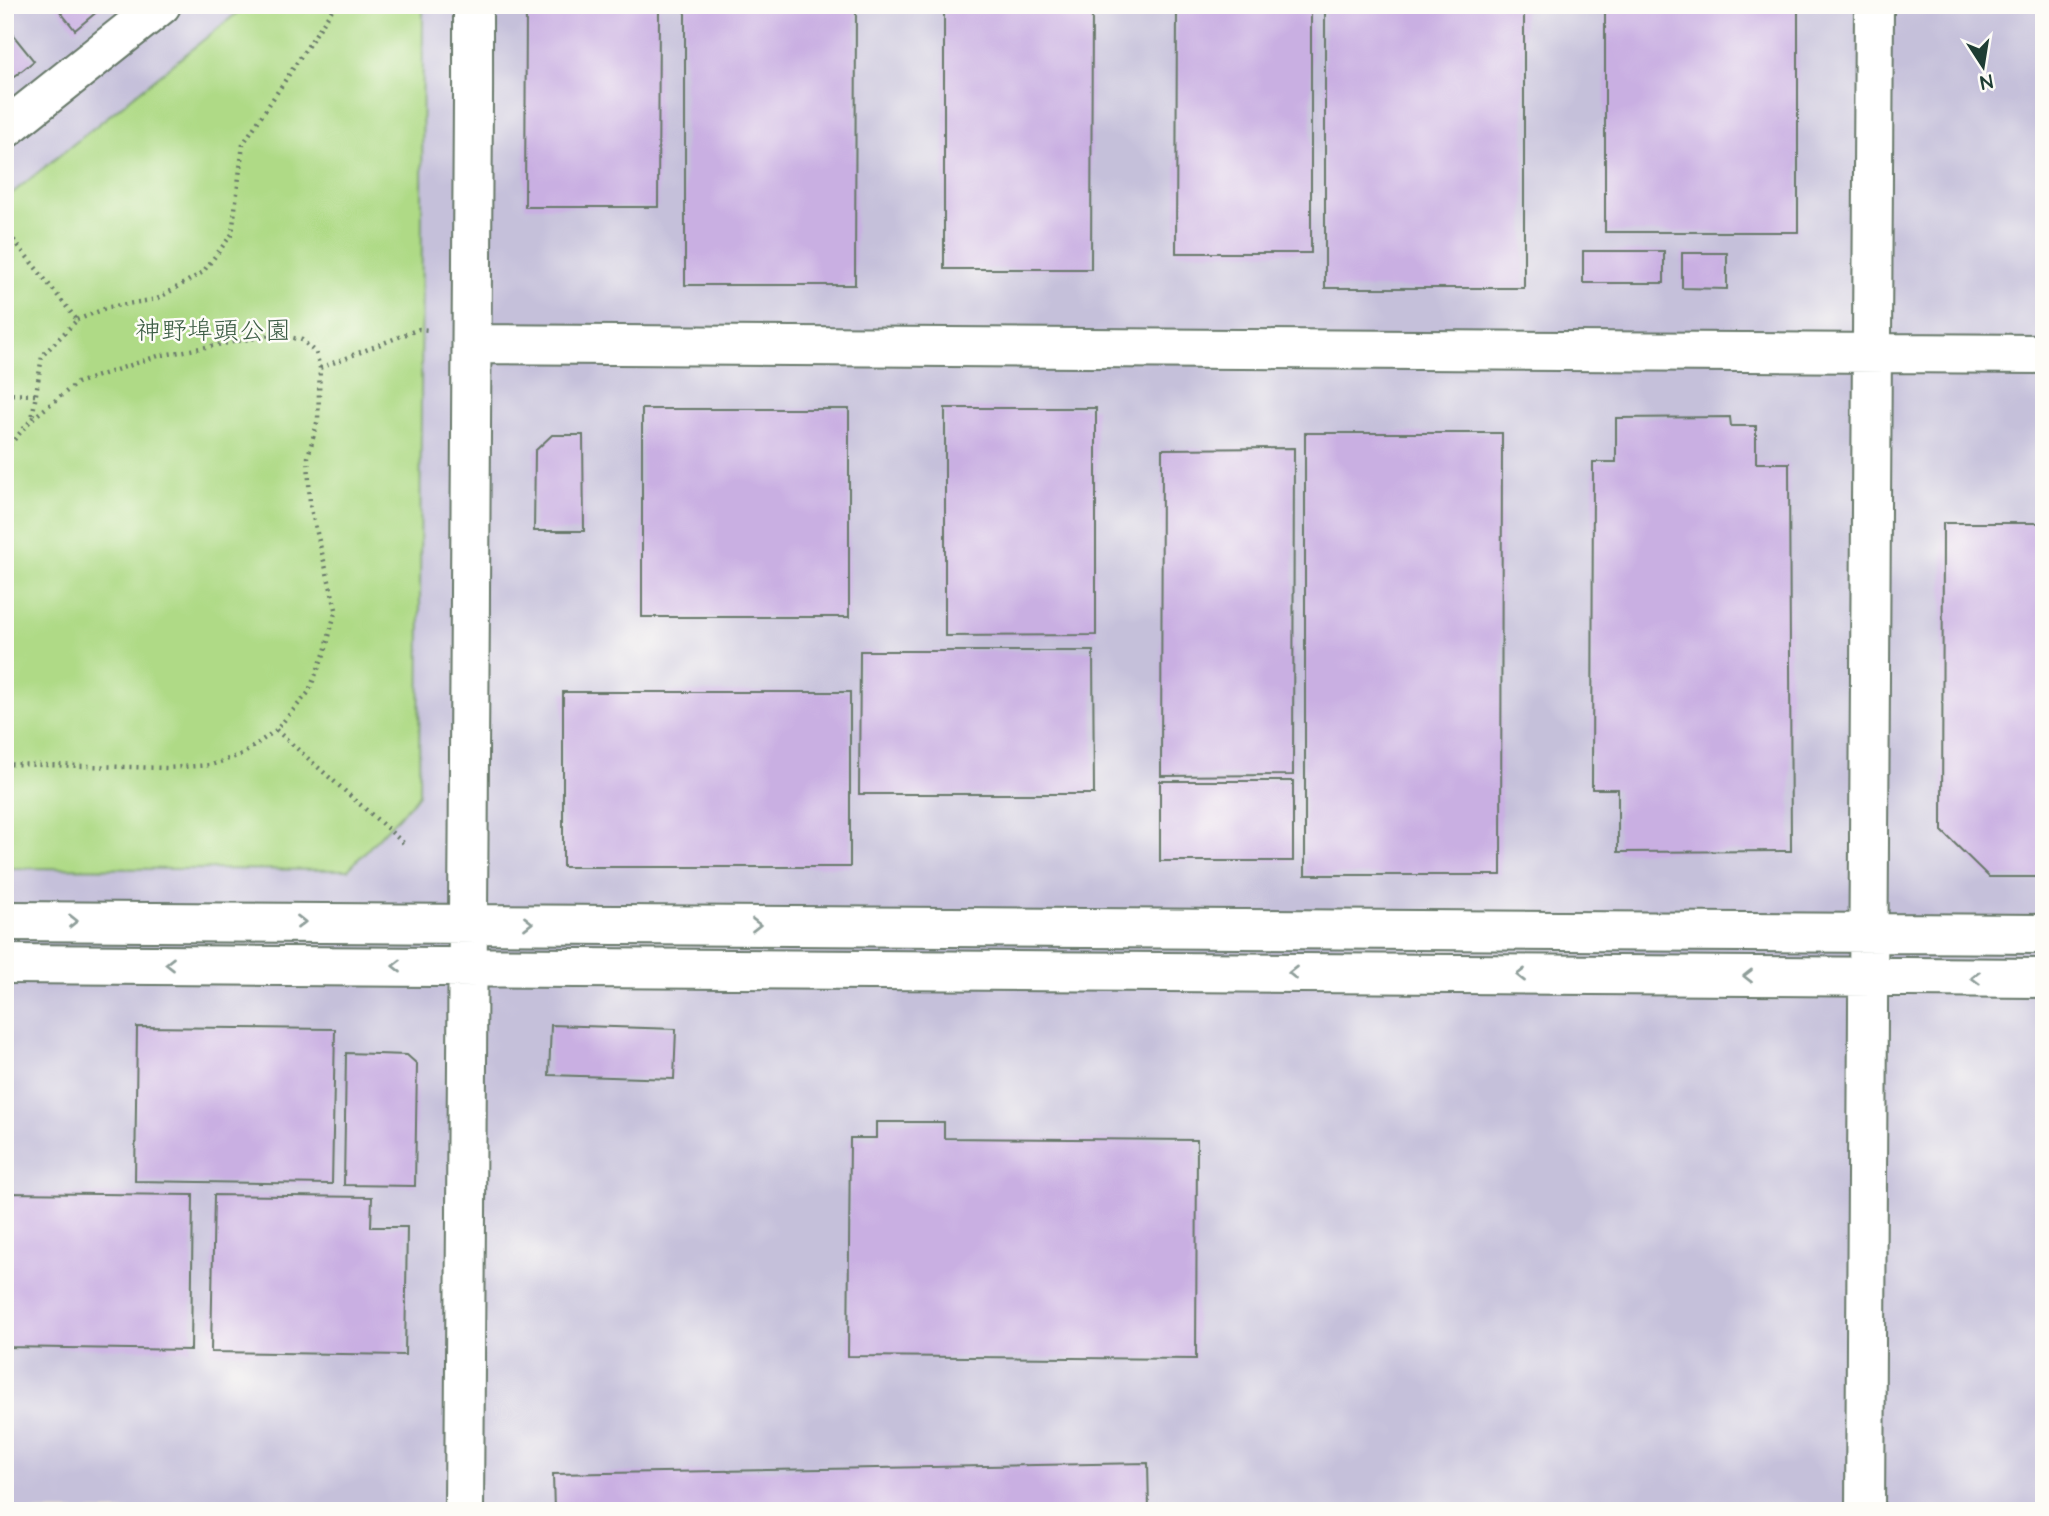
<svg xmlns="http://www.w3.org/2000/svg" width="2049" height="1516" viewBox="0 0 2049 1516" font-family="'Architects Daughter','Klee One',sans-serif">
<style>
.industrial{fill:#c5c0da}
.green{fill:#afda86;stroke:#678c5d;stroke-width:2}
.building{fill:#c9afe2}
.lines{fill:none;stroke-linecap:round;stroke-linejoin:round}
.minor-casing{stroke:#68796a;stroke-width:42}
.path{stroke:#68796a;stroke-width:4.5;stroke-dasharray:2 5;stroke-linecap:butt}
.minor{stroke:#fff;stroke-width:38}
.oneway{stroke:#8f9e9a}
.labels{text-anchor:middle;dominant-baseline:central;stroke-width:5;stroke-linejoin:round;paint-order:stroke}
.park-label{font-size:26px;fill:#3c5c44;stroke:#fdfcf7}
</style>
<rect width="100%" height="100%" fill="#fdfcf7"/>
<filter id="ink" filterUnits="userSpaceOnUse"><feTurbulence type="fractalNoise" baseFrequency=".0143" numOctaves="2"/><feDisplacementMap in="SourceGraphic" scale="14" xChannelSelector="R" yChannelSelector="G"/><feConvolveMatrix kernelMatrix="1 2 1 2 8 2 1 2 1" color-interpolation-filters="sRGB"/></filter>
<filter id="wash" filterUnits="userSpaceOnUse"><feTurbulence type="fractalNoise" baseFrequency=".00686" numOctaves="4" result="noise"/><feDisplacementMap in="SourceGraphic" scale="28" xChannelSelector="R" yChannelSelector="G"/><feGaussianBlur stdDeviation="1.57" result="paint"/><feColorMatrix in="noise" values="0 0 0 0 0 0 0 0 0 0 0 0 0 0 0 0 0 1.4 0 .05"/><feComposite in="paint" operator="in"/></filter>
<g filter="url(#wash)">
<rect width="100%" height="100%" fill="#efe8ce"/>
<!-- industrial -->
<path class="industrial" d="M5,5H2044V1511H5Z"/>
<!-- green -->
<path class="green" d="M247,5H423L419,795L348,870L5,868V199Z"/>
<g id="blocks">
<!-- building -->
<path class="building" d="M55,5H105L75,30Z
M526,5H659L658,207H525Z
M685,5H856L855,285H685Z
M944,5H1092L1091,269H944Z
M1177,5H1311V253H1176Z
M1325,5H1524V288H1325Z
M1605,5H1798V232H1605Z
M5,25L34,61L5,84Z
M1583,251H1664V283H1583Z
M1682,253H1727V289L1682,288Z
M945,408H1096V635L945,636Z
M642,409H849V617H642Z
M1730,417L1731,426H1756V463H1789L1791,851L1618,852V789H1592L1593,462H1616V418Z
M1305,433H1502L1501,875H1305Z
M552,435H583L584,531H534L535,451Z
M1294,448L1293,775L1161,776L1162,449Z
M1943,523H2044V877H1989L1942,831Z
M860,651H1093L1094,794H859Z
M563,692H850V867H563Z
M1160,781H1293V861H1160Z
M551,1025L676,1029L674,1079L549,1075Z
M137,1027L335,1029L332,1184L135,1181Z
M346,1053L407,1055L417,1064L415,1186L344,1185Z
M876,1122H944V1138L1197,1140L1196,1359L848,1356L850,1138H876Z
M5,1193L193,1195L191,1350L5,1347Z
M214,1195L372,1197L371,1227H407L405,1355L211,1352Z
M1148,1463L1149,1511H554L553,1474Z"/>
</g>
</g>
<g filter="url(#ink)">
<use href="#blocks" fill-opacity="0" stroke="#68796a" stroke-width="2"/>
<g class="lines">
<defs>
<path id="minor" d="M5,129L161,5
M474,344L2044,354
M5,921L2044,934
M5,964L2044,978
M464,1511C465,1009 474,507 473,5
M1865,1511L1874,5"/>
</defs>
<!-- minor casing -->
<use href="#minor" class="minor-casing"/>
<!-- path -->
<path class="path" d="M5,229L77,320L42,356L32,419
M77,320L109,307L157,299L203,272L232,234L243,144L335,5
M320,368L419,329L430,330
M5,394L36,395
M5,450L32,419L77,383L158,356L276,334L302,340L316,353L320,368L318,419L308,457L310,505L336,609L325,652L308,693L276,730L243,754L211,765L167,768L5,764
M276,730L407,846"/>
<!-- minor -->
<use href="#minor" class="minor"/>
</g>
<!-- one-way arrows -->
<defs><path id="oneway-chevron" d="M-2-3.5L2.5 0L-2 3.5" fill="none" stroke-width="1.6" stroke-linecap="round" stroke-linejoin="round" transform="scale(1.75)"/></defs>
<g class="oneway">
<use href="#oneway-chevron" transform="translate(73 921)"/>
<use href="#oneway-chevron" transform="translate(301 922)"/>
<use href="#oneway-chevron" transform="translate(528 923)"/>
<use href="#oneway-chevron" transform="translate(756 925)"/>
<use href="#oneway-chevron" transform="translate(170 964) rotate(-180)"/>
<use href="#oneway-chevron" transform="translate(397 966) rotate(-180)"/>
<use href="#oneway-chevron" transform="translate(1293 973) rotate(-180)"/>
<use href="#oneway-chevron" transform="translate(1521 975) rotate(-180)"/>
<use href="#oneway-chevron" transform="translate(1748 976) rotate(-180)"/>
<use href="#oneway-chevron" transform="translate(1976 978) rotate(-180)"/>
</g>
</g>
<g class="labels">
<!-- park labels -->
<g class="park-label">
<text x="213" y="331">神野埠頭公園</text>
</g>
</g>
<!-- margin -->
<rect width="2049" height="1516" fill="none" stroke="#fdfcf7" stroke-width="28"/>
<!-- north arrow -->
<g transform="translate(1983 66) rotate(168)" stroke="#fdfcf7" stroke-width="5" paint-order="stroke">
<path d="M0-5L12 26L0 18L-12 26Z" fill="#1f3d34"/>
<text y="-10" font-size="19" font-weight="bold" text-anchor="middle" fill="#1f3d34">N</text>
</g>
</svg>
